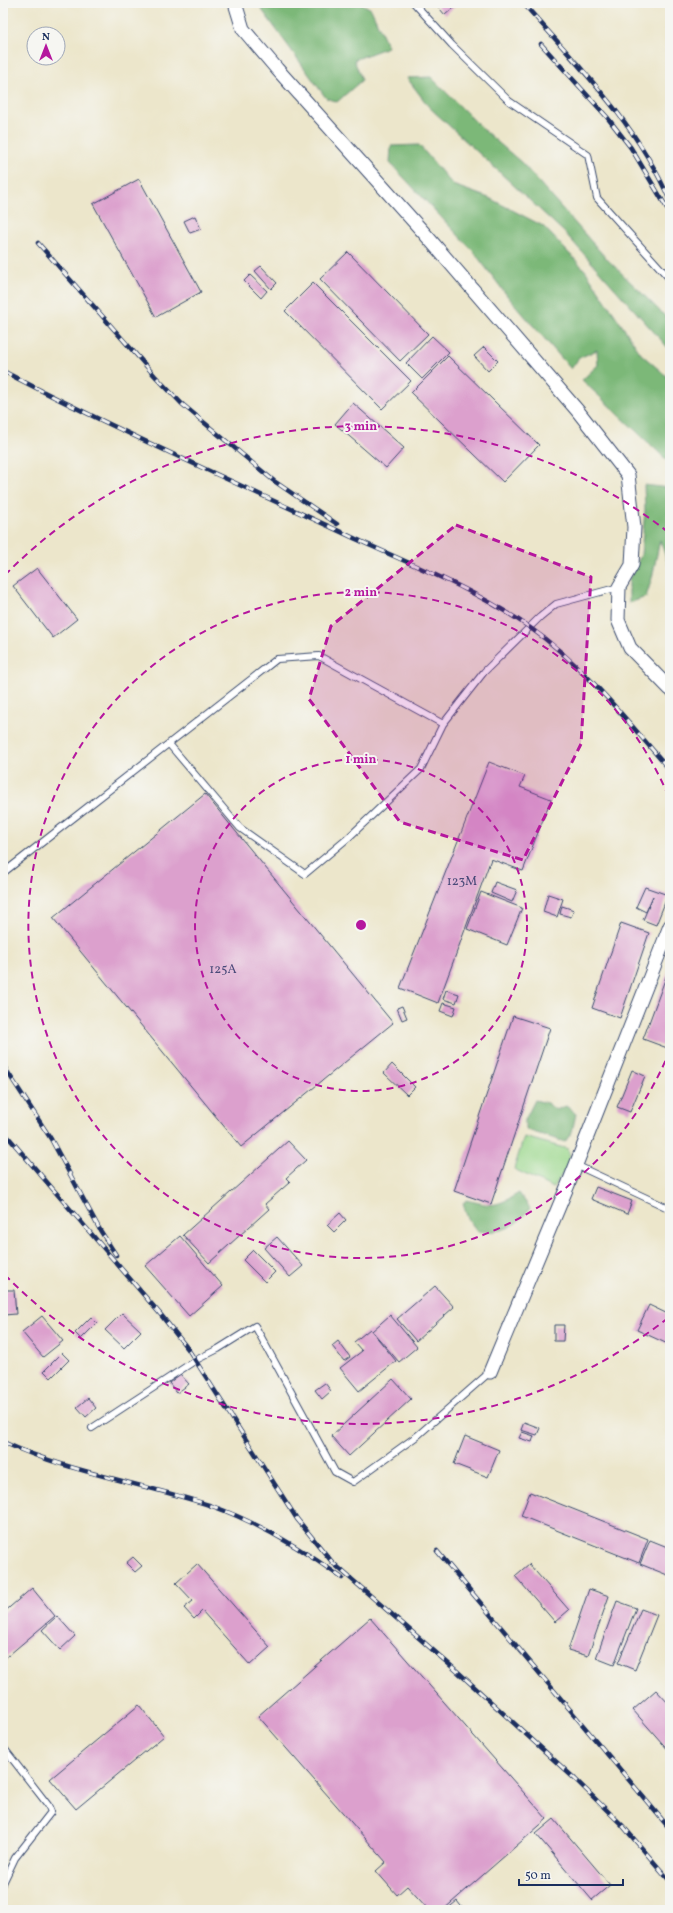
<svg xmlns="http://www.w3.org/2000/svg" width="673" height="1913" viewBox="0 0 673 1913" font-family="Vollkorn,serif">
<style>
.green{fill:#9bd88d;stroke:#5b8476}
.forest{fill:#7cb878;stroke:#4c746b}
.building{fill:#dca0cd}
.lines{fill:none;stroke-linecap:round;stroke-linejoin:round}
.lane-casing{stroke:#3a4a6e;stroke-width:8}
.street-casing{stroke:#3a4a6e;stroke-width:15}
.lane{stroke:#fff;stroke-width:6}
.street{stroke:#fff;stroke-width:13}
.rail-casing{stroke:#1b2f5e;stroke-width:4.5}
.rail{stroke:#f6f6f2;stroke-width:3;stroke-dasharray:9;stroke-linecap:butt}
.marked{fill:#b5179e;fill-opacity:0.2;stroke:#b5179e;stroke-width:3;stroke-dasharray:8 5;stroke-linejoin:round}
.ring{fill:none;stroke:#b5179e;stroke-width:2;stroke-dasharray:7 5}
.labels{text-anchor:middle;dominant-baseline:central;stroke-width:4;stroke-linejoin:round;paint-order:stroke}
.number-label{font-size:13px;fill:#4b4b7a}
.centre{fill:#b5179e;stroke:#f6f6f2;stroke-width:2}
.ring-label{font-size:12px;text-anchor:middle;font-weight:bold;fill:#b5179e;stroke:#f6f6f2;stroke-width:4;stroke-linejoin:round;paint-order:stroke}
</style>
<rect width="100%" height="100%" fill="#f6f6f2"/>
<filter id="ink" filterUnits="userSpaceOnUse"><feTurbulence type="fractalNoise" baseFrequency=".025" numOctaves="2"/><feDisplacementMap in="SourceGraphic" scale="8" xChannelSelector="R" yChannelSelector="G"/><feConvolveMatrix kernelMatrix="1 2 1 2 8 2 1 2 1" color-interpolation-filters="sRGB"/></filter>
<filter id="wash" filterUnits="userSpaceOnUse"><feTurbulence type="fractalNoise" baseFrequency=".012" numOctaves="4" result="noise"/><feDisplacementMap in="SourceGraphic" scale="16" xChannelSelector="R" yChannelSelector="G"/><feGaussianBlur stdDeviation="0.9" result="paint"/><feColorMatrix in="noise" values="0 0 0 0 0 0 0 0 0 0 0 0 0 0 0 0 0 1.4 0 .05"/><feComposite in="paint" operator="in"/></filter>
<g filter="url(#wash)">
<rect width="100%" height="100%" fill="#ece6cb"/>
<!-- green -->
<path class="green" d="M524,1137L568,1149L571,1161L553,1188L514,1169Z"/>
<!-- forest -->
<path class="forest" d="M257,3H361L371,9L388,47L354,60L362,80L337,102L326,98Z
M431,77L486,132L522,163L605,257L670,321V350L565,233L429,107L407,78Z
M419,145L453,185L489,198L543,226L585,270L641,354L670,379V463L582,380L598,365L597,350L579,358L571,369L509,298L473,251L390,163L391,146Z
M644,485L670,488V570L660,540L652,578L646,597L629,603V579L641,555L645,510Z
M535,1100L547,1103L556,1110L566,1106L576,1114L572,1132L565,1142L527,1130L524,1122Z
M519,1193L530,1208C513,1230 504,1231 478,1232L468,1219L463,1204L466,1200C493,1206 494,1208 519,1193Z"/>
<g id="blocks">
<!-- building -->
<path class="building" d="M435,3H459L445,15Z
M139,179L201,292L156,317L93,204Z
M195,216L201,229L190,233L184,221Z
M348,252L428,334L400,361L320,279Z
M261,266L277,283L271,289L255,271Z
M250,275L267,291L261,298L244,281Z
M313,283L411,381L382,409L285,311Z
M432,336L449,352L422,379L406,363Z
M484,347L498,361L488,371L474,356Z
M448,356L539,445L503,482L411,393Z
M353,403L404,448L386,468L335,424Z
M37,568L77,619L53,638L13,586Z
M489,762L525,776L520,787L551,799L523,871L491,859L438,1003L400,988Z
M205,794L393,1023L241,1147L53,918Z
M495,882L517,890L512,902L491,893Z
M645,887L668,895L656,925L643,920L653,896L646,912L636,907Z
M481,892L522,908L507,945L467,929Z
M548,894L563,899L557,917L543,912Z
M562,906L574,910L571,917L560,914Z
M621,923L649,933L620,1018L592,1008Z
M670,966V1049L643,1039Z
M446,990L459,994L456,1003L443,999Z
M443,1003L456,1007L453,1016L440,1011Z
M402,1006L407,1018L402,1020L397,1008Z
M513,1016L550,1028L491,1204L454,1191Z
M392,1064L415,1087L407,1095L384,1073Z
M632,1070L645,1076L630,1112L617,1107Z
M288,1141L306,1160L286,1178L290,1182L265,1204L269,1209L209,1263L183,1235Z
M596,1187L632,1201L627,1214L591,1199Z
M340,1213L346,1220L334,1232L327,1225Z
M180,1236L223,1286L189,1316L145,1266Z
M277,1237L303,1266L290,1277L264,1248Z
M253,1250L275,1272L265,1282L243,1260Z
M435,1286L454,1307L416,1341L397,1319Z
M3,1290H14L16,1314L4,1315Z
M649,1305L670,1315V1345L637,1330Z
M122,1313L141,1331L124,1348L105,1330Z
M390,1315L417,1347L399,1362L372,1331Z
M42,1316L63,1341L43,1357L22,1332Z
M91,1317L97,1323L81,1339L75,1333Z
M554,1325H564L563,1341H554Z
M370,1329L396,1361L359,1391L340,1368L362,1351L354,1342Z
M338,1341L350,1357L344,1361L332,1346Z
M62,1353L69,1360L51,1378L44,1371Z
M180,1374L189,1384L177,1393L169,1383Z
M393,1379L411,1399L349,1456L331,1436Z
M325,1383L331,1391L322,1399L315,1390Z
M88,1398L96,1408L86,1417L77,1407Z
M524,1422L540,1428L537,1435L521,1430Z
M522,1432L534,1436L532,1442L519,1438Z
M465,1436L499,1450L488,1477L454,1464Z
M530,1492L648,1539L639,1563L521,1516Z
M650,1540L670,1548V1576L640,1564Z
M133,1557L142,1566L135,1572L126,1563Z
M197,1564L270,1647L250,1665L202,1611L194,1619L184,1608L193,1601L176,1583Z
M529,1564L569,1610L555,1622L515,1576Z
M32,1588L55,1616L3,1660V1613Z
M589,1589L609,1596L588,1656L568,1650Z
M617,1601L636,1608L614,1665L596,1658Z
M641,1609L657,1615L635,1670L618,1663Z
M57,1616L75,1636L60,1650L42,1630Z
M370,1618L547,1819L443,1910H429L407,1886L397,1895L376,1871L386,1862L258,1716Z
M656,1690L670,1705V1752L633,1710Z
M139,1705L164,1736L76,1809L50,1779Z
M554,1819L610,1885L592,1900L536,1834Z
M457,1901L464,1910H446Z"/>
</g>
</g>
<g filter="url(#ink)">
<use href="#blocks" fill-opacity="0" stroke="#3a4a6e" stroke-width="1"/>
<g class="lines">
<defs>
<path id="lane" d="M414,3L452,45L509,101L588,155L597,198L670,279
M169,744L240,828L305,874L348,838L421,769L443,724L484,672L540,617L556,604L619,587
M3,873L277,659L319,656L443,724
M576,1165L670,1209
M92,1428L196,1360L218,1349L255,1326L335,1472L353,1482L417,1436L490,1372
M3,1747L48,1805L51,1812L15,1858L3,1883"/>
<path id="street" d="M235,3L243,29L277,69L425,234L577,410L628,475L634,527L632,565L619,587L618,620L630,648L670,689
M490,1372L570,1180L670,926"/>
</defs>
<!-- lane casing -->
<use href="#lane" class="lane-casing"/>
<!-- street casing -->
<use href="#street" class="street-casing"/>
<!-- lane -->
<use href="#lane" class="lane"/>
<!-- street -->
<use href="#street" class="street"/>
<defs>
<path id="rail" d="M523,3C577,64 638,125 670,201
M541,44L607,117L631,148L670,213
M38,243L155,376L182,404L274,481L337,524
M3,371C118,431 239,484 356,539C414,566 477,590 529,627C584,665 626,720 670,770
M3,1065L51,1139L100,1230L116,1255
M3,1131L161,1315L188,1349L297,1519L333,1563L458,1672L575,1779L622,1825L670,1881
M3,1442C70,1473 143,1483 212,1506C259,1523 302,1549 342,1578
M437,1551L670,1829"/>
</defs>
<!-- rail casing -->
<use href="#rail" class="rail-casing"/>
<!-- rail -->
<use href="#rail" class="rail"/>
</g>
</g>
<!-- marked area -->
<path class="marked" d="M456,525L591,577L581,744L523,860L400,822L309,699L331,626Z"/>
<!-- distance rings -->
<g class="ring">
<circle cx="361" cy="925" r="166"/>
<path d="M670 1050A333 333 0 1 1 670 800"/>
<path d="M668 1318A499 499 0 0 1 5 1275M5 575A499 499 0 0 1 668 532"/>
</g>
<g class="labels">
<!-- number labels -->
<g class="number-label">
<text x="462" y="882">123М</text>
<text x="223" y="970">125А</text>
</g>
</g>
<circle cx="361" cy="925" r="6" class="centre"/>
<g class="ring-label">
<text x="361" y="430">3 min</text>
<text x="361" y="596">2 min</text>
<text x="361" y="763">1 min</text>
</g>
<!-- margin -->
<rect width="673" height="1913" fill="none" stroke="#f6f6f2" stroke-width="16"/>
<!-- north arrow -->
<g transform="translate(46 46)"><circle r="19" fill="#f6f6f2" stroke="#9ea6b7"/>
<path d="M0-3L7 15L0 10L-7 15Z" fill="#b5179e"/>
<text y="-6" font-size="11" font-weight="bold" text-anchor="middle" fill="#1b2f5e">N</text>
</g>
<!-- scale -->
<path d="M519 1879v6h104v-6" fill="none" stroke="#1b2f5e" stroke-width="2"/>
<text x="525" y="1879" font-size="12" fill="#1b2f5e" stroke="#f6f6f2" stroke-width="3" paint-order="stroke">50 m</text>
</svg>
